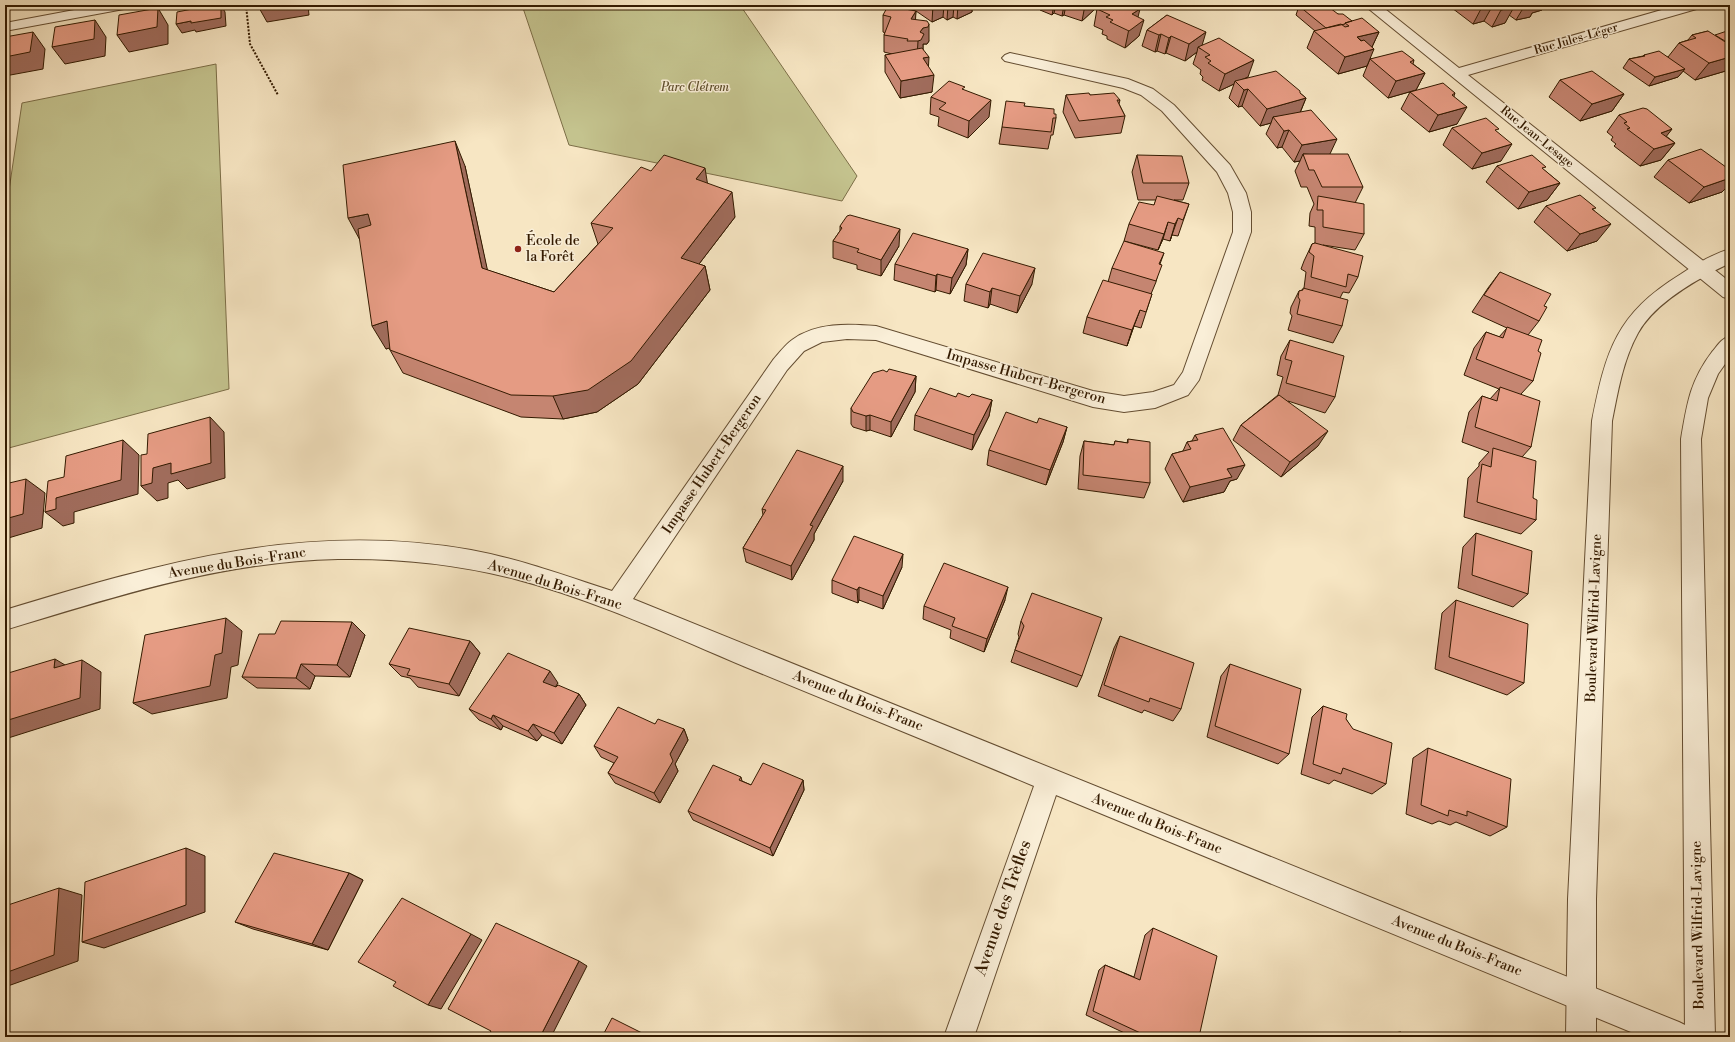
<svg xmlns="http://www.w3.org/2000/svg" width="1735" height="1042" viewBox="0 0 1735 1042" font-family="'Libre Bodoni',serif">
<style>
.green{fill:#c4c38e;stroke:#7c6e47}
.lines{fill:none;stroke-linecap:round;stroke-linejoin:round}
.minor-casing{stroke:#644d31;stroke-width:2}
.tertiary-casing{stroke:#644d31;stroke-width:2}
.path{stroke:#331a00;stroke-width:2;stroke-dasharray:2 1.5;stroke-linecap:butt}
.minor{fill:#faefd8;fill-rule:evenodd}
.tertiary{fill:#faefd8;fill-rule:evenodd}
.wall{fill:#c58571;stroke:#331a00}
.shaded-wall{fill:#a06c5c;stroke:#331a00}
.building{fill:#e59b83;stroke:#331a00}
.poi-dot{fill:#8f2418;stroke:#faefd8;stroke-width:1.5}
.labels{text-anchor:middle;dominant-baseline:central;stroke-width:3;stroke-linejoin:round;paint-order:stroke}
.far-street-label{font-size:12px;fill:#331a00;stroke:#faefd8}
.far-park-label{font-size:12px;font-style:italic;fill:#5e4d2b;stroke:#faefd8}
.poi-label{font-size:14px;fill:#331a00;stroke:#faefd8;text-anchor:start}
.street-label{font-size:14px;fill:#331a00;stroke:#faefd8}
.near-street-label{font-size:17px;fill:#331a00;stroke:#faefd8}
</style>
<rect width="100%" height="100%" fill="#f7e6c3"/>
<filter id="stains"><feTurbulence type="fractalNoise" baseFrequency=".005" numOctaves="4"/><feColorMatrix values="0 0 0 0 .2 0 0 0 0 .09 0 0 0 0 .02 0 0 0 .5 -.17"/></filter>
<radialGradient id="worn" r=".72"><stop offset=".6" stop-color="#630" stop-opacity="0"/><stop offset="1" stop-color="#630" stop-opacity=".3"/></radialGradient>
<!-- green -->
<path class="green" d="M522,5H740L857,176L842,201L569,145Z
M216,64L229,389L5,449V217L22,103Z"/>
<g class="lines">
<defs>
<path id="minor" d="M101,5H131L129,8L124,9L5,31V23Z
M1364,5H1380L1459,68L1679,5H1702L1700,8L1468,75L1730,282V299L1723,297Z
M1010,53L1128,79L1153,89L1174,105L1230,165L1246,193L1251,212V232L1199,380L1188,395L1155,408L1124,412L1093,407L876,340L847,339L822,342L804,351L787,370L633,599L1679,1022L1689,1027L1694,1037H1643L1056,795L974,1037H944L1034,786C939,746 843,707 748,668C672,636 595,600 515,579C458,564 397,558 338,559C224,561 113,597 5,630V610C162,562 306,521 471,550C520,559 565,576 612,591L773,360C779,353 785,345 792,340C816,322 848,324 876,326L1093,391L1124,396L1153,392L1174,385L1183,372L1233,232V212L1228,193L1217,172L1162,111L1141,95L1123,88L1005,61L1002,58L1005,55Z"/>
<path id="tertiary" d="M1730,249V263C1699,278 1655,302 1638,333C1623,360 1618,391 1612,421L1596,899V1037H1566L1568,899L1592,421C1606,350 1616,314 1681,274C1696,264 1713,254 1730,249Z
M1730,336V357L1718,374L1708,398L1701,439L1715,1037H1685L1681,439C1687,404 1690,381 1712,352C1718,345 1721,339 1730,336Z"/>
</defs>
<!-- minor casing -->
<use href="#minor" class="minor-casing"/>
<!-- tertiary casing -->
<use href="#tertiary" class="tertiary-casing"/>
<!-- path -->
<path class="path" d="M246,5L250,44L278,95"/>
<!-- minor -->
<use href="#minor" class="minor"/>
<!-- tertiary -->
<use href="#tertiary" class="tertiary"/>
</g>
<!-- wall -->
<path class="wall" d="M914,5H972V12L957,19L953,17L947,20L943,17L932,22L916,11L915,19L929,41L927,44H923V49L928,67L932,92L900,98L885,72V55L892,54L884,52V35L885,33L883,32V15L915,11L914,10Z
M999,5H1027V9H1000Z
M1041,5H1096L1095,9L1082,21L1064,15L1062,16L1054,13L1052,15L1040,10Z
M1448,5H1545L1542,10L1532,13L1530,17L1516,20L1509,15L1505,23L1492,27L1484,21L1473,24Z
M1561,5H1573L1565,7Z
M1299,6L1338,14L1352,21L1379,32L1372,47L1367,66L1338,74L1307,48L1314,31H1315L1296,15Z
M1097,9L1138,17L1139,36L1125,48L1107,39V36L1102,34L1103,30L1094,26Z
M1167,15L1201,46L1248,77L1245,78L1300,93L1306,98L1300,113L1329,154L1363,187L1355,203L1364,234L1355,250L1323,245L1358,277L1349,293L1343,292L1340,298L1342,326L1333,343L1288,330L1292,316L1290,313L1291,307L1299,291L1302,290L1304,288L1306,272L1301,269L1304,261L1312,244L1315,243V227L1309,226L1310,213L1314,204L1307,187H1301L1295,171L1300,161L1294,162L1282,147L1277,148L1266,134L1271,123L1260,126L1242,106L1238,107L1229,98L1234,84L1219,91L1202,80L1203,77L1200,74L1201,70L1193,64L1197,52L1185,61L1166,53L1165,54L1157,51L1155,52L1142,46L1147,30Z
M1708,31L1729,70L1695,80L1683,71L1678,77L1649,86L1623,68L1629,59L1643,56L1644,55L1668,57L1679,43L1688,40L1692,35Z
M1370,59L1414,60L1413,64L1425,73L1416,90L1388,98L1363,76Z
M1560,80L1624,94L1612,111L1580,121L1549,97Z
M964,90L989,117L968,138L938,126L939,117L930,114L931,97Z
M1410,92L1455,93L1454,96L1457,124L1429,132L1401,109Z
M1066,95H1090L1120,100L1119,104L1125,116L1121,133L1075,138L1063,112Z
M1024,106L1054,114L1056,118L1053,135H1051L1048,149L999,144L1002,127Z
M1619,115L1672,129L1666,136L1675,143L1661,160L1640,166L1614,146L1616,144L1611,140L1613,137L1607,132Z
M1452,128L1497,132L1501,161L1472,169L1443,145Z
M1137,155L1189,183L1183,200H1174L1189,204L1178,236L1172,235L1170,241L1163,239L1158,250L1124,241L1129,224L1154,205L1156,200H1138L1132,172Z
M1668,160L1722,192L1689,203L1654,177Z
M465,166L487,270L554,292L598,244L591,223L651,171L707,184L735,217L699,264L705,266L710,290L638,384L597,412L563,419L521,417L403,373L390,350L389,348L386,349Z
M1497,166L1544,170L1560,183L1547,200L1518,209L1486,182Z
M1546,206L1594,210L1597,241L1567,251L1534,222Z
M840,226L899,246L881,276L857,269V265L833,258V241L840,231Z
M968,249L966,265L950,294L936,290L935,292L894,280L895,264Z
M1164,253L1160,264L1156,282L1151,294H1152L1141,328L1134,326L1127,346L1083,333L1087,317L1108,282L1112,268Z
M1500,272L1544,306L1539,321L1528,335L1538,351L1533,381L1521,394L1531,447L1522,457L1533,498L1536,520L1521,534L1464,517L1468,478L1479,466V463L1489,452L1462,442L1469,412L1482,396L1490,399L1499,389L1464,375L1474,348L1486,332L1499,337L1507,328L1472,312L1488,288Z
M966,284H1032L1017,313L990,304L988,308L964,301Z
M1290,340L1335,397L1325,413L1288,401L1318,446L1281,477L1233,440L1241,425L1278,395L1283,377L1277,375L1281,356Z
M887,372L916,376L915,392L891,437L870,430L866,431L853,427L851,424V408Z
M956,397H969L992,400L989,416L972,450L914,430L915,415Z
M1037,423L1067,427L1063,442L1046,485L987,465L989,450Z
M1195,435L1237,479L1230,481L1224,492L1183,502L1165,469L1172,454L1183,451L1187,442L1192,441Z
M1128,439L1150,483L1144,498L1078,489L1080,456L1084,441L1114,445L1115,441L1127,443Z
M843,481L814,534V540L792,580L746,562L743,548L763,515L762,509Z
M1476,533L1528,594L1513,607L1458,588L1463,547Z
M902,567L883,609L859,600L858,603L832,593V580Z
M1005,600L984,652L950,638L951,630L923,619L924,606Z
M1456,600L1524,683L1507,695L1435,669L1442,613Z
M1021,621L1082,676L1077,687L1011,662L1015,650L1019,637L1018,634Z
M275,634L365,635L350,677L315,676L310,689L257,688L242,677Z
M1120,636L1181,709L1173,721L1144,710L1142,713L1098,696L1114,648Z
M470,641L480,653L459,696L418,687L410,678L401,676L389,664Z
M1230,664L1289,754L1278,764L1207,737L1221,676Z
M558,683L555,687L579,694L586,705L562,744L542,735L537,741L503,726L501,730L479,720L469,709Z
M1323,706L1346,719L1386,784L1372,794L1334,780L1329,784L1301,774L1312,717Z
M655,724L684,729L688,740L675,764L678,771L660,803L615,783L608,773L614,763L601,757L594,746Z
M1428,748L1507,827L1490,836L1456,822L1450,825L1439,821L1432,824L1406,814L1413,758Z
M741,777L742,781L751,785L803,780L804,790L773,856L693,820L688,811Z
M349,873L363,880L328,950L253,929L235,922Z
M1153,928L1199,1037H1133L1086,1015L1099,970L1105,965L1134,977L1145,935Z
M1400,1032L1405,1034L1411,1033L1420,1037H1383L1384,1035Z"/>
<!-- shaded-wall -->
<path class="shaded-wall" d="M221,5L225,12L226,26L196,32L195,30L182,33L176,24L191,21Z
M261,5H308L309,15L267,22L258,6Z
M933,5H944L943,17L932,22Z
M948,5H954L953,17L947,20Z
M958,5H972V12L957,19Z
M1054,5H1056L1054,13L1052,15Z
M1064,5H1066L1064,15L1062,16Z
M1085,5H1096L1095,9L1082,21Z
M1490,5H1493L1484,21L1473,24L1482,7Z
M1525,5H1545L1542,10L1532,13L1530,17L1516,20Z
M1566,5H1573L1565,7Z
M1514,7L1505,23L1492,27L1501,10Z
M158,8L168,25V44L129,52L117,35Z
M1140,9L1136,25L1144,20L1139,36L1125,48L1132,14Z
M916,11L915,28L911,19Z
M95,20L106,37L105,56L65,64L52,47Z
M929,24V41L927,44H923V51L917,58L918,41L920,32L923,28Z
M33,32L45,49L43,69L5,76V57Z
M1206,32L1201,49L1198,47L1197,52L1185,61L1189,44Z
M1379,32L1371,49L1357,37Z
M1161,34L1157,51L1155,52L1159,35Z
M1171,36L1166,53L1165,54L1169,38Z
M1374,49L1367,66L1338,74L1345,57Z
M929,57L928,74L923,58Z
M1730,57V69L1729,70L1695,80L1709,63Z
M1254,60L1248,77L1236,82L1235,81L1234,84L1219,91L1225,74Z
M1685,69L1678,77L1649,86L1655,77Z
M1425,73L1416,90L1388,98L1396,81Z
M934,75L932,92L900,98L901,81Z
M1248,89L1242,106L1238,107L1244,90Z
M1624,94L1612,111L1580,121L1592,104Z
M1306,98L1299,115L1273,117L1271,123L1260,126L1267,109Z
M991,100L989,117L968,138L969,121Z
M1467,107L1457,124L1429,132L1438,115Z
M1672,129L1659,146L1661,133Z
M1289,130L1282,147L1277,148L1284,131Z
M1337,139L1329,156L1303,154L1300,161L1294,162L1302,145Z
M455,141L465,166L492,291L482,268Z
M1675,143L1661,160L1640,166L1654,149Z
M1512,144L1501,161L1472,169L1482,153Z
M705,168L709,193L696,179Z
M1730,178V184L1722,192L1689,203L1704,187Z
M1560,183L1547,200L1518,209L1529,192Z
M732,192L735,217L686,281L681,258Z
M368,214L381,238L361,242L348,218Z
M1178,218L1172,235L1170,241L1175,224Z
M1168,222L1163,239L1158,250L1164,234Z
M1611,224L1597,241L1567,251L1580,234Z
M900,229L899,246L881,276V260Z
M968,249L966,265L950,294L952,278Z
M705,266L710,290L638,384L597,412L563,419L553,396Z
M1035,268L1032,284L1017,313L1020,296Z
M937,274L936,290L935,292L936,276Z
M992,288L990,304L988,308L990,292Z
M1140,310L1134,326L1127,346L1132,330Z
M387,321L400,345L386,349L372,326Z
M916,376L915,392L891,437V422Z
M992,400L989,416L972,450L974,435Z
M870,415V430L866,431V416Z
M210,417L224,432L225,478L187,489L178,480L168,483V498L157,501L141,486L153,468Z
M1067,427L1063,442L1046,485L1050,470Z
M1328,431L1318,446L1281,477L1290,462Z
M123,440L139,455L138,494L74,512V523L63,526L45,512L56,498Z
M1245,465L1237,479L1230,481L1224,492L1183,502L1190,487L1227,469Z
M843,466V481L814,534V540L792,580L791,566L810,525Z
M26,479L45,493L42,528L5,539V519Z
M903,554L902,567L883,609V596Z
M859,587V600L858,603L857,590Z
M1008,587L1005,600L984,652L987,639Z
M226,618L242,631L238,665L231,667L227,698L152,714L133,703L215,655Z
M352,622L365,635L350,677L337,665Z
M470,641L480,653L459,696L449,684Z
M55,659L75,671L54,668Z
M82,660L101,672L100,709L5,739V721Z
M301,664L315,676L310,689L296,678Z
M550,671L558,683L551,693L543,682Z
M579,694L586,705L562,744L554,733Z
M493,715L503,726L501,730L491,719Z
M533,724L542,735L537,741L528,731Z
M684,729L688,740L675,764L678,771L660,803L654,793L670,754Z
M803,780L804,790L773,856L770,848Z
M186,848L205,856V912L104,948L82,942Z
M349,873L363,880L328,950L312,944Z
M59,888L82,895L78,961L5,987V973Z
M471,934L482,940L441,1009L428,1005Z
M579,961L587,966L551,1037H540Z"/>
<!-- building -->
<path class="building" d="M213,5H221V18L191,23V21L176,24L177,12Z
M1103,5H1130L1140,9L1132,14L1144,20L1129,31L1110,22L1113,20L1106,17L1110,15L1097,9Z
M1304,5H1326L1338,14H1343L1352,21L1345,23V24L1326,28L1299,6Z
M1480,5H1490L1482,7Z
M1495,5H1512L1514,7L1501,10Z
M888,6L916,11L911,19L927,21L929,24L928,27L923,28L920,32L924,34L921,40L918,41H907L908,39L884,35L891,17L883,15Z
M158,8L157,27L117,35L119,15Z
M1167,15L1206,32L1189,44L1171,36L1169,38L1161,34L1159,35L1147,30Z
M1362,18L1379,32L1357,37L1361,41L1364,40L1374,49L1345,57L1314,31L1341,24L1345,27L1349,26L1345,23Z
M95,20L94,39L52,47L55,27Z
M1730,30V44L1715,35Z
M1708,31L1730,45V57L1709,63L1679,43L1696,38L1692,35Z
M33,32L30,52L5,57V37Z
M1219,38L1254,60L1225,74L1208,63L1211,61L1205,57L1210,55L1198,47Z
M922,48L929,57L923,58L934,75L901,81L885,55Z
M1402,51L1414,60L1410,62L1425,73L1396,81L1370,59Z
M1659,51L1685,69L1655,77L1629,59L1645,56L1644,55Z
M1276,71L1300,91V93L1306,98L1267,109L1248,89L1244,90L1235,81Z
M1592,71L1624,94L1592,104L1560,80Z
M949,81L965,87L962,89L991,100L969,121L939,109L946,103L931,97Z
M1443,83L1455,93L1452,95L1467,107L1438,115L1410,92Z
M1089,93L1090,95L1114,93L1120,100H1117L1125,116L1079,121L1066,95Z
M1006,101L1025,103L1024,106L1054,109V114H1056V118H1053L1051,132L1002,127Z
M1643,108L1647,109L1672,129L1661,133L1675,143L1654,149L1627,129L1630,128L1624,123L1627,122L1619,115Z
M1311,110L1337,139L1302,145L1289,130L1284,131L1273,117Z
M1486,118L1499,129L1495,130L1512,144L1482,153L1452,128Z
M455,141L482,268L554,292L613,228L591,223L641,167L651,171L664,155L705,168L696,179L732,192L681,258L705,266L631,361L588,390L553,396L511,395L390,350L387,321L372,326L358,229L371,225L368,214L348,218L343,165Z
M1701,149L1730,170V178L1704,187L1668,160Z
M1303,154H1348L1363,187H1322L1314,170H1309Z
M1137,155L1182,156L1189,183H1143Z
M1532,155L1546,167L1542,168L1560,183L1529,192L1497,166Z
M1580,195L1596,208L1592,209L1611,224L1580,234L1546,206Z
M1157,196L1189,204L1183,220L1178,218L1175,224L1168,222L1164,234L1129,224L1139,202L1154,205Z
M1318,196L1364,204V234L1323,227V210H1317Z
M850,215L900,229L881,260L857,252L859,249L833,241L842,228L840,226L847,216Z
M913,233L968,249L952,278L937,274L936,276L895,264Z
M1124,241L1164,253L1159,264L1162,265L1156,281L1112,268Z
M1315,243L1363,256L1358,277L1348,274L1346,287L1311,277L1314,256L1309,252L1312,244Z
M983,253L1035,268L1020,296L992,288L990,292L966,284Z
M1500,272L1551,294L1544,306L1547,307L1539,321L1484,295Z
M1103,280L1152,294L1146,312L1140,310L1132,330L1087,317Z
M1303,288L1348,300L1342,326L1297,314L1300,300L1298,297L1299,291L1303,290Z
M1507,327L1542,340L1538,351L1541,353L1533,381L1476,359L1486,332L1503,338Z
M1290,340L1344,356L1335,397L1286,383L1292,361L1285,359Z
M889,369L916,376L891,422L870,415L866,416L853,412L851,408L873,373L883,370L887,372Z
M1500,387L1540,401L1531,447L1475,427L1482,396L1497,401Z
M930,388L956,397L958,393L969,397L972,394L992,400L974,435L915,415Z
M1279,395L1328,431L1290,462L1241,425Z
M1006,412L1037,423L1039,418L1067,427L1050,470L989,450Z
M210,417L211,463L171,474V463L153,468L152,483L141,486V455L147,454L148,434Z
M1223,428L1245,465L1227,469L1232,477L1190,487L1172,454L1191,449L1187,442L1198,440L1195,435Z
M1128,439L1150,442V483L1083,475L1084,441L1114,445L1115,441L1128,443Z
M123,440L121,480L56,498V509L45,512L48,481L64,477L66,456Z
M1493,448L1536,461L1533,498L1537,500L1536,520L1477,502L1482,464L1491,467Z
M797,450L843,466L810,525L813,526L791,566L743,548L766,510L762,509Z
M26,479L23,514L5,519V484Z
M1476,533L1532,551L1528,594L1472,575Z
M854,536L903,554L883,596L859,587L857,590L832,580Z
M944,563L1008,587L987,639L952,626L955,618L924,606Z
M1032,593L1102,618L1082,676L1015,650L1024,626L1021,621Z
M1456,600L1528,624L1524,683L1449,657Z
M226,618L222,653L215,655L210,686L133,703L145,635Z
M281,621L352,622L337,665L301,664L296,678L242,677L259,634H275Z
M409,628L470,641L449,684L407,675L410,669L389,664Z
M1120,636L1194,663L1181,709L1150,698L1149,702L1104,685Z
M508,653L550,671L543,682L556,687L558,685L579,694L554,733L533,724L528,731L493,715L491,719L469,709Z
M55,659L54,668L82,660L80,698L5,721V674Z
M1230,664L1301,689L1289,754L1215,726Z
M1323,706L1347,714L1346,719L1353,729L1392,743L1386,784L1343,768L1341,774L1313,764Z
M618,707L655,724L658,719L684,729L670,754L673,761L654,793L608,773L618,757L594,746Z
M1428,748L1511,779L1507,827L1467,811V816L1449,810L1448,816L1421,805Z
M763,763L803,780L770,848L688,811L713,765L741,777L739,780L751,785Z
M186,848V905L82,942L85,882Z
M274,853L349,873L312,944L235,922Z
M59,888L54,955L5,973V906Z
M402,898L471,934L428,1005L393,986L396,982L358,962Z
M496,923L579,961L540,1037H487L491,1031L448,1009Z
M1153,928L1217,956L1199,1037H1149L1093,1011L1105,965L1140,980Z
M612,1018L650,1037H602Z
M1400,1032L1406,1035L1411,1033L1420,1037H1399Z"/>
<!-- markers -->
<circle class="poi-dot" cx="518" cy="249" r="4"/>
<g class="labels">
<!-- far-street labels -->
<g class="far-street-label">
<text transform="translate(1576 39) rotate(-16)">Rue Jules-Léger</text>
<text transform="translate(1537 137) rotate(39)">Rue Jean-Lesage</text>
</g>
<!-- far-park labels -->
<g class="far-park-label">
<text x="695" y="87">Parc Clétrem</text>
</g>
<!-- poi labels -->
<g class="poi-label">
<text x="526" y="241">École de<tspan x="526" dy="16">la Forêt</tspan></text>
</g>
<!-- street labels -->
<g class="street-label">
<text transform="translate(1026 377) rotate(16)">Impasse Hubert-Bergeron</text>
<text transform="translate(712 464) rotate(-56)">Impasse Hubert-Bergeron</text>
<text transform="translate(237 563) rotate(-9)">Avenue du Bois-Franc</text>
<text transform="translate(555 585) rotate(17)">Avenue du Bois-Franc</text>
<text transform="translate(1594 618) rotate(-88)">Boulevard Wilfrid-Lavigne</text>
<text transform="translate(858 701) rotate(22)">Avenue du Bois-Franc</text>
<text transform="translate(1157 824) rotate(22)">Avenue du Bois-Franc</text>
<text transform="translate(1698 925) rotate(-91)">Boulevard Wilfrid-Lavigne</text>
<text transform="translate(1457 946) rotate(22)">Avenue du Bois-Franc</text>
</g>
<!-- near-street labels -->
<g class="near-street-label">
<text transform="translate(1003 908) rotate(-71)">Avenue des Trèfles</text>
</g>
</g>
<!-- margin -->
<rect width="1735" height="1042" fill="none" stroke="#f7e6c3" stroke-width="20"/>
<rect x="6" y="6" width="1723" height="1030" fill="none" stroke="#331a00" stroke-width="2"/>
<rect x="10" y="10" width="1715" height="1022" fill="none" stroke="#331a00"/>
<rect width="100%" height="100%" filter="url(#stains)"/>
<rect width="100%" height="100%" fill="url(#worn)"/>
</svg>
